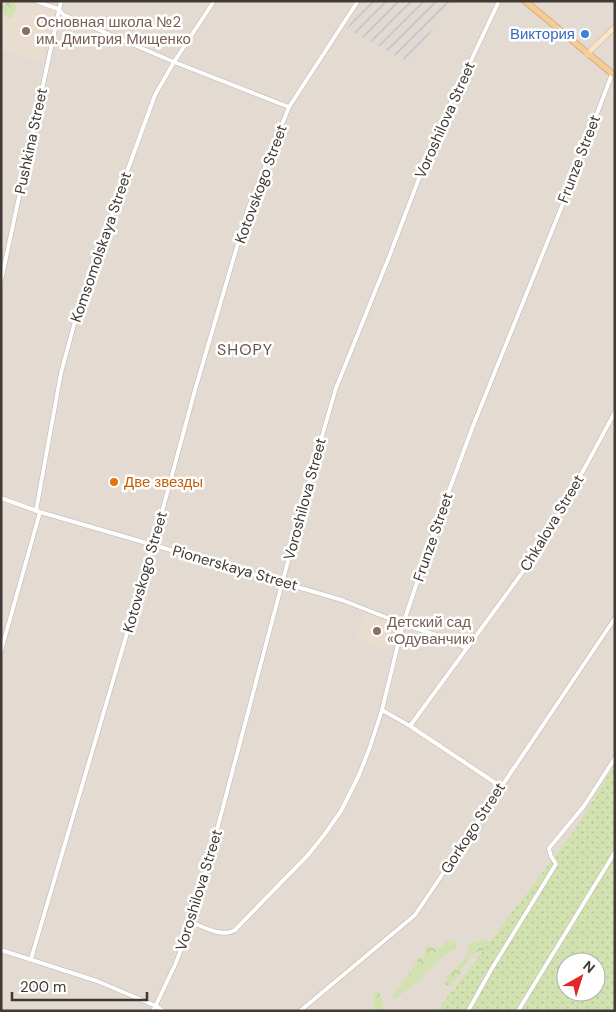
<svg xmlns="http://www.w3.org/2000/svg" width="616" height="1012" viewBox="0 0 616 1012" font-family="'DM Sans',sans-serif">
<style>
.residential{fill:#e3dbd2}
.industrial{fill:url(#industrial-furrows)}
.education{fill:#e8ddcf}
.forest{fill:url(#forest-crowns)}
.garden{fill:url(#garden-dots);fill-rule:evenodd}
.lines{fill:none;stroke-linecap:round;stroke-linejoin:round}
.minor-casing{stroke:#bdb4aa;stroke-width:5}
.secondary-casing{stroke:#cfb99a;stroke-width:6}
.primary-casing{stroke:#d7a66b;stroke-width:7}
.minor{stroke:#fff;stroke-width:4}
.secondary{stroke:#f9e4c5;stroke-width:5}
.primary{stroke:#f4cc99;stroke-width:5.5}
.education-dot{fill:#8d6e63;stroke:#fff;stroke-width:2}
.shop-dot{fill:#3f7fe0;stroke:#fff;stroke-width:2}
.food-dot{fill:#e8710a;stroke:#fff;stroke-width:2}
.labels{text-anchor:middle;dominant-baseline:central;stroke-width:5;stroke-linejoin:round;paint-order:stroke}
.education-label{font-size:15px;fill:#785e54;stroke:#fff;text-anchor:start}
.shop-label{font-size:15px;fill:#366cbe;stroke:#fff;text-anchor:end}
.street-label{font-size:15px;fill:#413a34;stroke:#fff}
.food-label{font-size:15px;fill:#c56008;stroke:#fff;text-anchor:start}
.neighbourhood-label{font-size:16px;letter-spacing:1px;fill:#63574d;stroke:#fff}
</style>
<defs>
<pattern id="industrial-furrows" width="10" height="10" patternUnits="userSpaceOnUse" patternTransform="scale(1.25)"><rect width="10" height="10" fill="#dfdad6"/><path d="M-1 1l2-2M0 10L10 0M9 11l2-2" fill="none" stroke="#c1bcb8"/></pattern>
<pattern id="forest-crowns" width="20" height="18" patternUnits="userSpaceOnUse" patternTransform="scale(1.25)"><rect width="20" height="18" fill="#d2e1b0"/><path d="M2 6a3 3 0 1 1 6 0M12 15a3 3 0 1 1 6 0" fill="none" stroke="#b6c298"/></pattern>
<pattern id="garden-dots" width="8" height="8" patternUnits="userSpaceOnUse" patternTransform="scale(1.25)"><rect width="8" height="8" fill="#d2e1b0"/><path d="M2 2h.1M6 6h.1" fill="none" stroke="#b6c298" stroke-width="1.8" stroke-linecap="round"/></pattern>
</defs>
<rect width="100%" height="100%" fill="#f0eae4"/>
<!-- residential -->
<path class="residential" d="M1,1H615V764L576,828L437,1011H1Z"/>
<!-- industrial -->
<path class="industrial" d="M365,1H451L410,63L347,29Z"/>
<!-- education -->
<path class="education" d="M1,1H27L55,11L43,62L1,51Z
M365,613L398,624L389,650L357,639Z"/>
<!-- forest -->
<path class="forest" d="M9,1H13L17,6L12,19C7,17 2,15 1,8Z
M449,940L455,942L457,947L441,958L417,982L395,999L392,997C400,983 413,973 419,957L424,958L426,946L438,949Z
M481,940L492,942L483,951H479L468,958L462,968L459,976L450,986L445,985C446,972 461,966 467,955C469,951 468,947 470,943Z
M378,991L382,998L384,1009L382,1011H374L373,994Z"/>
<!-- garden -->
<path class="garden" d="M615,764V1011H437L576,828ZM566,962H596V992H566Z"/>
<g class="lines">
<defs>
<path id="minor" d="M36,1L58,9L64,15L174,62L289,107
M1,281L61,1
M1,498L40,512L342,600L403,624L436,635L466,648
M36,511L61,373L78,310L94,262L155,95L174,62L214,1
M1,651L40,512
M382,710L410,726L500,786
M410,726L538,551L588,462L615,412
M191,922C204,927 222,938 235,930L308,855L324,835L341,811L359,775L370,747L382,710L403,624L437,523L473,426L564,201L612,74
M1,950L97,981L156,1006L163,1011
M31,959L153,545L195,390L248,209L289,107L358,1
M153,1011L175,965L187,934L205,875L311,474L336,388L389,257L434,139L499,1
M300,1011L415,915L615,618
M468,1011L491,970L556,864L551,856L549,849L550,847L584,806L615,758
M518,1011L615,852"/>
<path id="secondary" d="M587,54L615,27"/>
<path id="primary" d="M525,1L615,76"/>
</defs>
<!-- minor casing -->
<use href="#minor" class="minor-casing"/>
<!-- secondary casing -->
<use href="#secondary" class="secondary-casing"/>
<!-- primary casing -->
<use href="#primary" class="primary-casing"/>
<!-- minor -->
<use href="#minor" class="minor"/>
<!-- secondary -->
<use href="#secondary" class="secondary"/>
<!-- primary -->
<use href="#primary" class="primary"/>
</g>
<!-- markers -->
<g class="education-dot">
<circle cx="26" cy="31" r="5"/>
<circle cx="377" cy="631" r="5"/>
</g>
<circle class="shop-dot" cx="585" cy="34" r="5"/>
<circle class="food-dot" cx="114" cy="482" r="5"/>
<g class="labels">
<!-- education labels -->
<g class="education-label">
<text x="36" y="22">Основная школа №2<tspan x="36" dy="17">им. Дмитрия Мищенко</tspan></text>
<text x="387" y="622">Детский сад<tspan x="387" dy="17">«Одуванчик»</tspan></text>
</g>
<!-- shop labels -->
<g class="shop-label">
<text x="575" y="34">Виктория</text>
</g>
<!-- street labels -->
<g class="street-label">
<text transform="translate(445 120) rotate(-66)">Voroshilova Street</text>
<text transform="translate(31 141) rotate(-78)">Pushkina Street</text>
<text transform="translate(579 159) rotate(-69)">Frunze Street</text>
<text transform="translate(261 184) rotate(-70)">Kotovskogo Street</text>
<text transform="translate(101 247) rotate(-71)">Komsomolskaya Street</text>
<text transform="translate(305 499) rotate(-75)">Voroshilova Street</text>
<text transform="translate(552 523) rotate(-59)">Chkalova Street</text>
<text transform="translate(433 537) rotate(-71)">Frunze Street</text>
<text transform="translate(235 568) rotate(16)">Pionerskaya Street</text>
<text transform="translate(145 572) rotate(-74)">Kotovskogo Street</text>
<text transform="translate(473 828) rotate(-57)">Gorkogo Street</text>
<text transform="translate(199 890) rotate(-73)">Voroshilova Street</text>
</g>
<!-- food labels -->
<g class="food-label">
<text x="124" y="482">Две звезды</text>
</g>
<!-- neighbourhood labels -->
<g class="neighbourhood-label">
<text x="245" y="349">SHOPY</text>
</g>
</g>
<!-- border -->
<rect width="616" height="1012" fill="none" stroke="#413a34" stroke-width="5"/>
<!-- north arrow -->
<g transform="translate(581 977) rotate(39)"><circle r="24" fill="#ffffff" stroke="#b3b0ae"/>
<path d="M0-4L9 19L0 12L-9 19Z" fill="#e52626"/>
<text y="-8" font-size="14" font-weight="bold" text-anchor="middle" fill="#413a34">N</text>
</g>
<!-- scale -->
<path d="M12 992v8h135v-8" fill="none" stroke="#413a34" stroke-width="2.5"/>
<text x="20" y="992" font-size="15" fill="#413a34" stroke="#ffffff" stroke-width="4" paint-order="stroke">200 m</text>
</svg>
